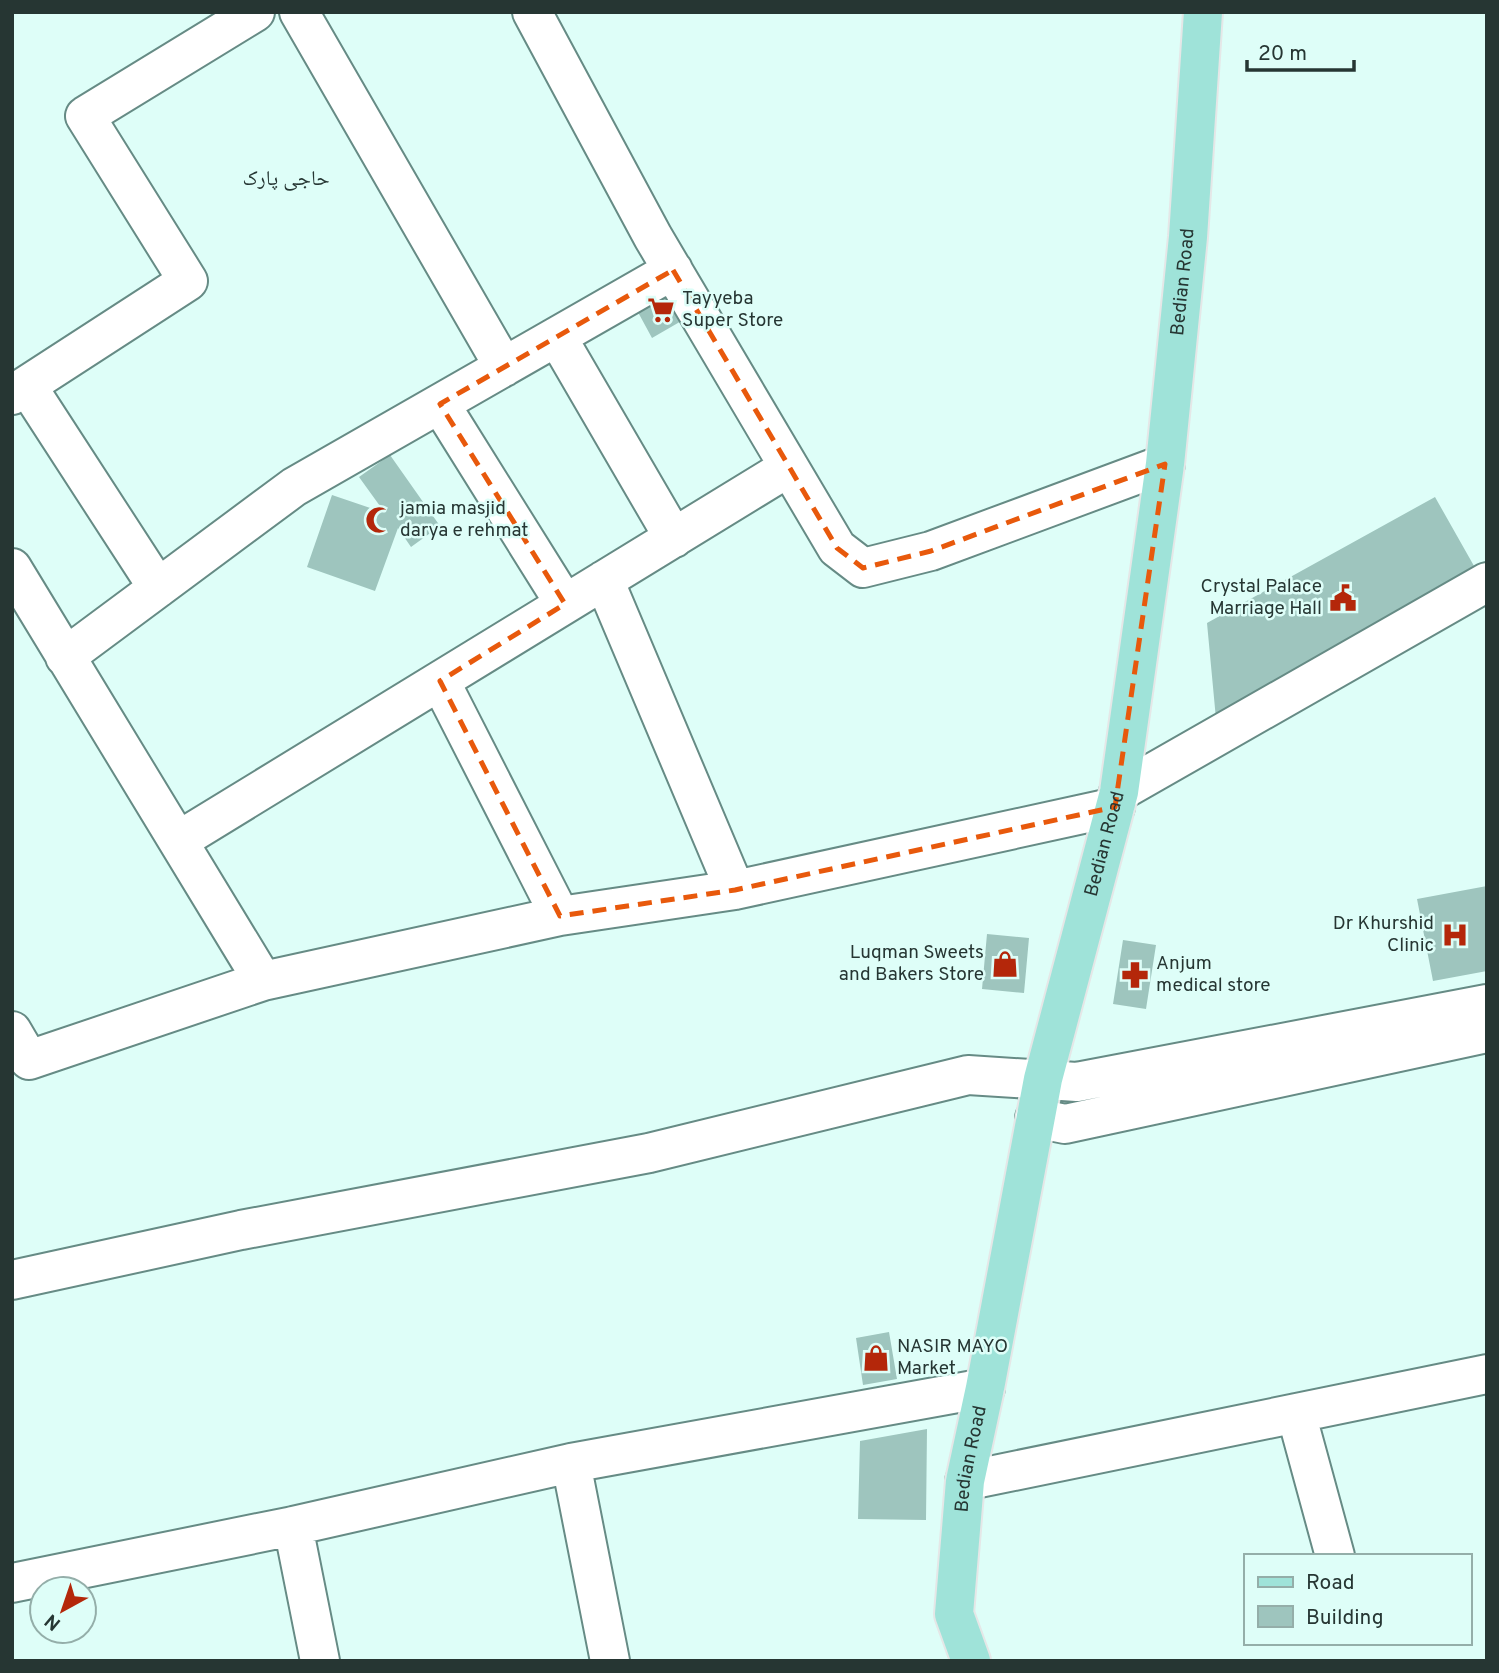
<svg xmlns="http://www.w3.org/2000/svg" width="1499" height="1673" viewBox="0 0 1499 1673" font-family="Overpass,'Noto Naskh Arabic',sans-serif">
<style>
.building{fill:#9ec5be}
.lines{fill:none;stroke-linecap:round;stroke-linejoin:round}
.minor-casing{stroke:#668b85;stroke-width:42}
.major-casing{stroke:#e5e7e7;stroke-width:42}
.minor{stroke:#fff;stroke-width:38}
.major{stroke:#9fe3d9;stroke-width:38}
.marked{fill:none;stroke:#e8590c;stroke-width:5;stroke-dasharray:14 9;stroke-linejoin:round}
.labels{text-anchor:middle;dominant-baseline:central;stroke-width:5;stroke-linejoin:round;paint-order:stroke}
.street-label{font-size:19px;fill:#263633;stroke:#defef8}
.poi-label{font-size:19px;fill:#263633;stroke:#defef8;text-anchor:start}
.neighbourhood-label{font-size:21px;fill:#263633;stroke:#defef8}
</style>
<rect width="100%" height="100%" fill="#defef8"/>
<!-- building -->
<path class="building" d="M669,281L690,316L652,338L633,303Z
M390,455L440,526L411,547L398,528L375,591L307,567L332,495L385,513L359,477Z
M1435,497L1478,573L1216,719L1207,623Z
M1487,886V971L1433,981L1417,899Z
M987,934L1029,938L1024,993L982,989Z
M1123,940L1156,945L1146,1009L1113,1004Z
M889,1332L897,1379L863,1385L856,1338Z
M927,1429L926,1520L858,1519L860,1441Z"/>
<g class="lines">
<defs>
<path id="minor" d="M299,12L504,367
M532,12L653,237L837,548L863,568L931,551L1165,464
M557,337L674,538
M27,386L158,588
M12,395L188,281L85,116L255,12
M440,404L565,604
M12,568L263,981
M604,580L735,890
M65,657L294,487L673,270
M440,681L560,916
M1119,792L1487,582
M178,841L789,467
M12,1031L29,1060L263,981L560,916L735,890L1115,807
M1035,1118L1065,1124L1487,1033
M12,1280L241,1230L649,1153L968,1075L1077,1082L1487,1004
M1296,1413L1335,1556
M571,1463L610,1661
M965,1481L1487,1374
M293,1526L320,1661
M12,1583L293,1526L571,1463L985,1388"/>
<g id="major">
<path id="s1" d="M971,1661L954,1614L965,1481L985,1388L1043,1079L1119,792L1165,464L1188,237L1203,12"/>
</g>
</defs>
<!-- minor casing -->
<use href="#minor" class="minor-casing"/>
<!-- major casing -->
<use href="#major" class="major-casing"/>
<!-- minor -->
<use href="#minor" class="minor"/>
<!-- major -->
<use href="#major" class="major"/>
</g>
<!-- marked area -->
<path class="marked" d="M673,270L837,548L863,568L931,551L1165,464L1115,807L735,890L560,916L440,681L565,604L440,404Z"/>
<!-- icons -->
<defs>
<symbol id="supermarket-bare" viewBox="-9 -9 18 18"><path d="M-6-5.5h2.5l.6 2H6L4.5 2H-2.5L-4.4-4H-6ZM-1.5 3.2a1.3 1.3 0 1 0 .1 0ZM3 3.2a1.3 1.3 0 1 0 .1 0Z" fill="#b4270a" stroke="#defef8" stroke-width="2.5" paint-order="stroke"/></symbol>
<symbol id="mosque-bare" viewBox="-9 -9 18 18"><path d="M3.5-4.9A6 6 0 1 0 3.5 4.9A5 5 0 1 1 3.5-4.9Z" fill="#b4270a" stroke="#defef8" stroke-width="2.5" paint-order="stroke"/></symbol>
<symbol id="civic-bare" viewBox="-9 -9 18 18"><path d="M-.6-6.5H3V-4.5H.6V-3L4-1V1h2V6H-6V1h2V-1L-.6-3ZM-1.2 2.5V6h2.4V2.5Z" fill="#b4270a" stroke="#defef8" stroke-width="2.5" paint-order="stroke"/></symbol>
<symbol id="hospital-bare" viewBox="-9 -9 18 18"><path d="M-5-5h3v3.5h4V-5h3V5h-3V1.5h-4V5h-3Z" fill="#b4270a" stroke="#defef8" stroke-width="2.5" paint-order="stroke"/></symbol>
<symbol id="shop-bare" viewBox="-9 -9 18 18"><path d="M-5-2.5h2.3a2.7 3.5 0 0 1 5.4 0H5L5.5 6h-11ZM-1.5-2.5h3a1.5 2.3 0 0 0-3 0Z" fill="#b4270a" stroke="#defef8" stroke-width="2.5" paint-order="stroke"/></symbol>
<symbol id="pharmacy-bare" viewBox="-9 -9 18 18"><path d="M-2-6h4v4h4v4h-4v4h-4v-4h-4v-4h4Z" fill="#b4270a" stroke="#defef8" stroke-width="2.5" paint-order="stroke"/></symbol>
</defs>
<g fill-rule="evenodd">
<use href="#supermarket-bare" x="642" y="291" width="38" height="38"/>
<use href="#mosque-bare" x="360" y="501" width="38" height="38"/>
<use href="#civic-bare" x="1324" y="579" width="38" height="38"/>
<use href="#hospital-bare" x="1436" y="916" width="38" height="38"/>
<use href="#shop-bare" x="986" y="945" width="38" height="38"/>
<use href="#pharmacy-bare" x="1116" y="956" width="38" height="38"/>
<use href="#shop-bare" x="857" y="1339" width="38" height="38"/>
</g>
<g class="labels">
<!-- street labels -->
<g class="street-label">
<text stroke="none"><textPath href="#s1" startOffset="1404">Bedian Road</textPath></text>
<text stroke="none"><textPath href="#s1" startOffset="836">Bedian Road</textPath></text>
<text stroke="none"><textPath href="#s1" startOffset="206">Bedian Road</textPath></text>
</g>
<!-- poi labels -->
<g class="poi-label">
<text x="682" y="299">Tayyeba<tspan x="682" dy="22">Super Store</tspan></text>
<text x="400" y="509">jamia masjid<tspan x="400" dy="22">darya e rehmat</tspan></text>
<text x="1322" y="587" text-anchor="end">Crystal Palace<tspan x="1322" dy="22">Marriage Hall</tspan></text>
<text x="1434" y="924" text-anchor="end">Dr Khurshid<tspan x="1434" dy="22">Clinic</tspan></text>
<text x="984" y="953" text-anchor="end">Luqman Sweets<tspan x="984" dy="22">and Bakers Store</tspan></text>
<text x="1156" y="964">Anjum<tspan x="1156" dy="22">medical store</tspan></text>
<text x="897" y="1347">NASIR MAYO<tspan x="897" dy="22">Market</tspan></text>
</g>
<!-- neighbourhood labels -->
<g class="neighbourhood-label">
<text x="286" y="179">حاجی پارک</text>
</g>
</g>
<!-- border -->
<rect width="1499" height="1673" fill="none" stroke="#263633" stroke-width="28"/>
<!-- legend -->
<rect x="1244" y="1554" width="228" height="91" fill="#defef8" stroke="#94aea9" stroke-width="2"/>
<rect x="1258" y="1577" width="35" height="10" fill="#9fe3d9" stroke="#94aea9" stroke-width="2"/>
<text x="1306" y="1589" font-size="21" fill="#263633">Road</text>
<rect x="1258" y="1606" width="35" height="21" fill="#9ec5be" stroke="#94aea9" stroke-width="2"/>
<text x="1306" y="1624" font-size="21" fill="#263633">Building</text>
<!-- north arrow -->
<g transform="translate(63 1610) rotate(220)"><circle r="33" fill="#defef8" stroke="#94aea9" stroke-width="2"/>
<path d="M0-5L12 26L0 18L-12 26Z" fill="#b4270a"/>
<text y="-10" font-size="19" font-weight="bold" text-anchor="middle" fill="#263633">N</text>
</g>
<!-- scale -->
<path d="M1247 60v10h107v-10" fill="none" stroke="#263633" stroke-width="3.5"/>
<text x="1258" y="60" font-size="21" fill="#263633" stroke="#defef8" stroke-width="5" paint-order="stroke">20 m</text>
</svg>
